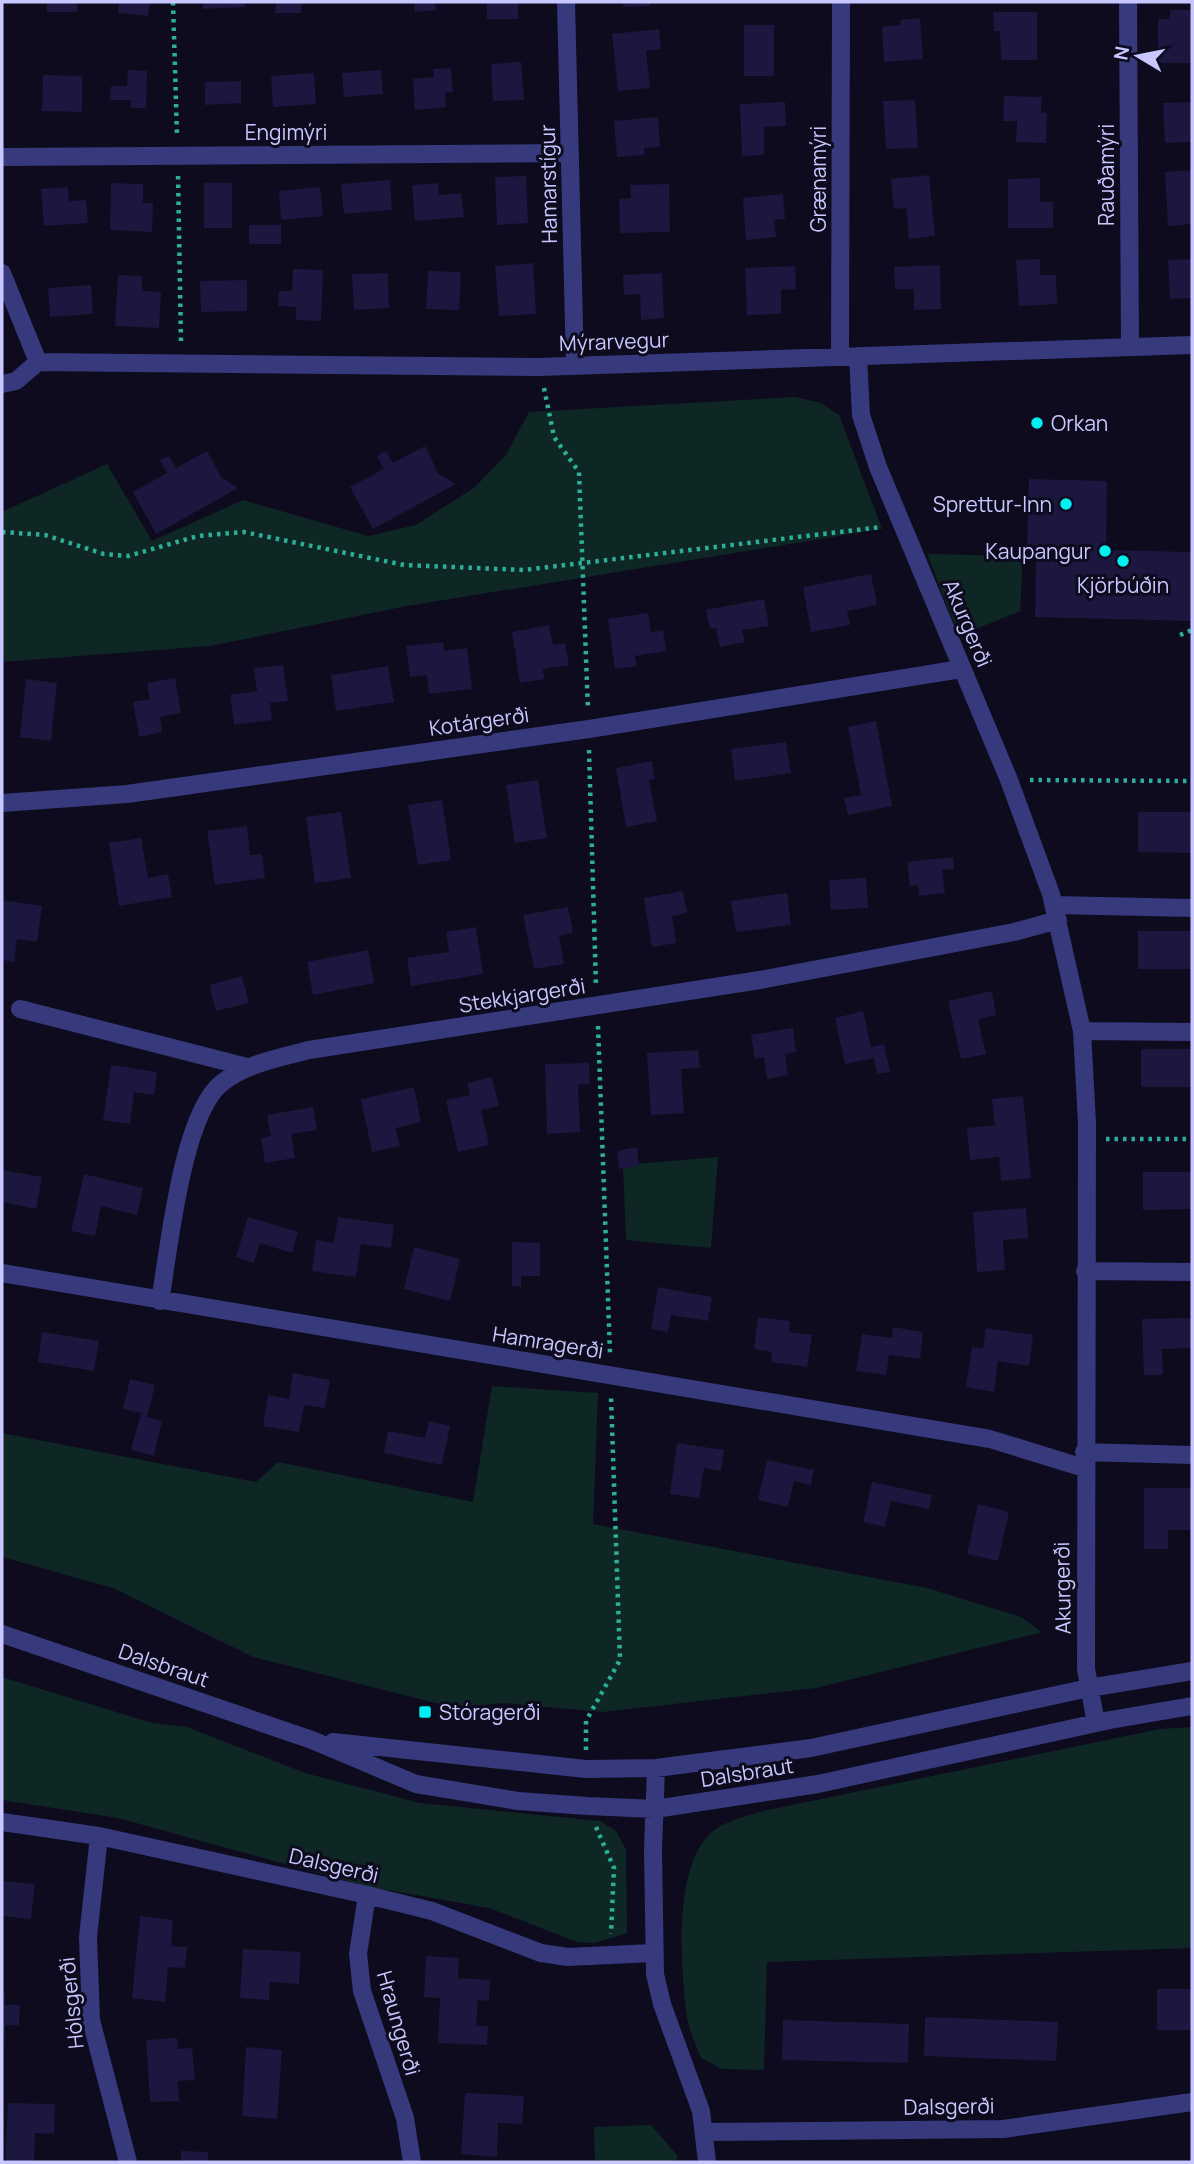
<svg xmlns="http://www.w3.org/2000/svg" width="1194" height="2164" viewBox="0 0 1194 2164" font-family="Manrope,sans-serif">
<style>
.green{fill:#0e2724}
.building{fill:#1c173e}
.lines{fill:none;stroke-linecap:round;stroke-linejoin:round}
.path{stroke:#2cae9b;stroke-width:4.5;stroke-dasharray:3.5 5;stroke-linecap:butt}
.minor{stroke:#36397c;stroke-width:18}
.poi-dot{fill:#00eff2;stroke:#0d0b1d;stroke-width:2.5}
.labels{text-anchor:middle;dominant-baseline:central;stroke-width:6;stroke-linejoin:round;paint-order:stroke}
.street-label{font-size:21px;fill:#c9c7ff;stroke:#0d0b1d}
.poi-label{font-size:21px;fill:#c9c7ff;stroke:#0d0b1d;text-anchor:start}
</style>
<rect width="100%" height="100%" fill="#0d0b1d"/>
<!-- green -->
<path class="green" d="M795,397L821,403L839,415L882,529L407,606L210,646L2,662V512L107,464L152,541L243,500L368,536L416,525L475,487L506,455L529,412Z
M927,554L1023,556L1020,611L959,636Z
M718,1157L711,1248L626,1240L623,1165Z
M492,1386L598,1393L593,1524L927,1588L1021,1617L1042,1632L816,1688L603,1712L503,1703L455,1708L253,1657L113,1588L2,1557V1433L256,1482L278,1462L473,1502Z
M2,1677L152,1723L187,1727L305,1773L420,1803L600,1821L616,1831L626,1850L627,1933L595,1943L577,1942L489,1908L365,1886L118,1818L2,1800Z
M1192,1727V1948L767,1962L764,2070L722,2069L701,2058C696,2045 689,2030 687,2017C681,1969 674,1883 703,1842C717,1822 741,1818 763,1811L1160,1729Z
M651,2125L677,2155V2162H595L594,2127Z"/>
<!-- building -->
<path class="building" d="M47,2H77V12H47Z
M119,2H150L148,16L118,13Z
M203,2H245L246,7L203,9Z
M276,2H302L301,13H275Z
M414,2H435L436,10L415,12Z
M487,2H518V19H487Z
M623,2H650V6L623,7Z
M1170,10H1192V63H1158V19H1170Z
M993,12H1037V60H1001L1000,31H994Z
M920,18L923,59L884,62L882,27L901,25L900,20Z
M744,25H774V76H744Z
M659,29L661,49L646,51L650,88L618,91L612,34Z
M521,62L524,100L493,101L491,64Z
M451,68L453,92L445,93L446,107L415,110L413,79L434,77L433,69Z
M128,70L147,71L146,108H131V100H110L111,86H127Z
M381,70L383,94L344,97L342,73Z
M314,73L316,104L273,107L271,76Z
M43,75L82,76V112L42,111Z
M241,81V103L205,105V82Z
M1004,96L1042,97L1041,112L1047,113L1046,143L1016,142L1017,121H1003Z
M915,100L918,148L886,149L883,101Z
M785,102L786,126L764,127V155L742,156L740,104Z
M1192,102V142L1165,143L1163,103Z
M658,117L660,147L644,148L645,155L617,157L614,121Z
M1192,170V224L1168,226L1165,172Z
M929,175L935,236L909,239L906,208L894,209L891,179Z
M526,176L528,223L497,225L495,177Z
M1040,178V202H1053V228H1008V179Z
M390,180L392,210L344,214L341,184Z
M111,183L143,184V203H153L152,232L110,230Z
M204,183H232V228H204Z
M438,183L439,195L461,193L464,217L415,221L412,185Z
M669,184L670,232L620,233L619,199L631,198L630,185Z
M68,187L69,201L86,200L88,223L44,226L41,189Z
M320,187L323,216L281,220L279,191Z
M783,194L785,219L774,220L776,237L746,240L743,198Z
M249,225H281V244H249Z
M1040,259V275H1056L1057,304L1019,306L1016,260Z
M1192,259V298L1170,299L1168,260Z
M533,263L536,314L499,316L495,266Z
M940,265L941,309L914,310V289H895L894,267Z
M795,266L796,289L781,290V314L747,315L745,268Z
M293,269L323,270L321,321L296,320V307L278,306L279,291H292Z
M428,271L461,272L459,310L426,309Z
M388,273L389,308L354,310L352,274Z
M662,273L664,318L641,320L640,294L624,295L623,275Z
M118,275L142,276V291L161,292L159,328L115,326Z
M247,280V311L201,312L200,281Z
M91,285L93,314L50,317L48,288Z
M425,446L438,473L456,484L373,529L350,487L384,469L377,456L386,451L393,463Z
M207,451L221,477L238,488L156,534L133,492L167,473L160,460L169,456L176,468Z
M1029,479L1107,481L1106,550L1192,552V621L1035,617L1036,560L1060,561V547L1027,546Z
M871,574L877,605L847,611L850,625L811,632L803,587Z
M764,599L769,626L742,630L745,642L720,647L716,628L710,629L706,610Z
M648,613L651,632L663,630L666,651L635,656L637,666L615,669L608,619Z
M549,625L553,645L565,643L569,665L543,669L544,679L520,683L512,632Z
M443,642L444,651L467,648L472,689L429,694L427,675L410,677L406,646Z
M283,665L288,701L270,703L272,720L234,725L230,695L257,691L254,668Z
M388,666L394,702L336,711L331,675Z
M175,678L181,713L160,717L162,732L139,737L133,702L150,699L147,683Z
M26,679L57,683L51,741L20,737Z
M876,721L892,806L848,815L844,798L861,795L848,727Z
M786,742L791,773L735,781L731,749Z
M652,761L655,779L649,780L657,821L626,827L616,768Z
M538,780L547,838L515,843L506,785Z
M442,800L451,860L418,865L408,805Z
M341,812L351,878L315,883L306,817Z
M1138,812H1192V853L1138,852Z
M247,826L250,855L262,854L265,878L215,885L207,831Z
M141,838L148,878L168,874L172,897L119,906L109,843Z
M953,857L954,869L942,870L945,893L919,896L918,885L910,886L907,862Z
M866,878L868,908L831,910L829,880Z
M683,891L687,913L672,916L676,943L652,947L644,898Z
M787,893L791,925L736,932L731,901Z
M2,900L42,906L37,942L17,939L14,962L2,960Z
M568,907L573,933L559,936L564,964L534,969L523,915Z
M476,927L483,974L411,986L407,958L449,952L446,932Z
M1138,931H1192V969H1138Z
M368,950L374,983L313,995L307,962Z
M242,976L249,1003L216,1011L209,985Z
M992,991L996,1015L978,1019L986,1054L961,1059L948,1001Z
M863,1011L871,1047L884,1044L890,1072L877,1074L874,1058L845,1064L835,1018Z
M793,1028L796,1052L785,1054L788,1075L767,1079L764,1057L755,1059L751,1035Z
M1141,1049H1192V1087H1141Z
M698,1050L700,1068L681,1069L684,1113L651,1115L647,1053Z
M589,1063L590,1084H578L580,1132L547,1134L545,1064Z
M111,1065L157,1072L154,1095L134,1092L130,1124L103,1120Z
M492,1077L499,1106L481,1110L489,1145L458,1152L446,1100L470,1095L467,1083Z
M414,1087L421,1122L396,1128L400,1146L372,1152L361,1099Z
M1023,1096L1031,1178L1001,1181L999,1157L970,1160L967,1128L995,1125L992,1099Z
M313,1107L317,1130L291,1134L295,1158L265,1163L261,1138L271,1136L267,1115Z
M637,1147L639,1166L619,1169L617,1151Z
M2,1170L42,1177L36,1209L2,1202Z
M1143,1172H1192V1209L1143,1210Z
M84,1174L143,1188L137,1215L101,1206L95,1236L71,1231Z
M1026,1208L1028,1238L1003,1240L1005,1270L977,1272L973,1212Z
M248,1217L298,1232L292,1253L260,1243L254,1263L236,1257Z
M338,1217L394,1225L391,1248L361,1244L356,1277L312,1271L316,1240L334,1243Z
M512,1242L540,1243V1276H521V1287L512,1286Z
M414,1247L460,1259L450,1301L404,1289Z
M658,1287L712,1297L708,1321L671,1315L668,1332L651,1329Z
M758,1317L790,1321L789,1332L812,1335L807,1367L771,1362L772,1352L754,1349Z
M1192,1318V1348L1162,1349L1163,1375H1144L1142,1319Z
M893,1327L923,1332L920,1359L889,1355L886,1375L856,1371L862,1334L892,1338Z
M986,1328L1033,1335L1029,1366L998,1361L994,1392L966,1387L972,1347L983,1349Z
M42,1332L99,1341L94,1371L38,1362Z
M293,1373L330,1380L325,1408L304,1405L299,1432L263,1426L268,1395L289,1399Z
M130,1379L155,1385L147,1417L162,1421L154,1456L131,1450L141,1413L123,1409Z
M429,1421L450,1426L442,1465L384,1453L388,1431L425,1438Z
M677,1443L724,1450L721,1471L704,1468L699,1498L670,1494Z
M767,1460L814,1470L811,1485L794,1481L788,1507L758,1500Z
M872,1482L932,1495L929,1509L891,1501L885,1527L863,1522Z
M1144,1488H1192V1530H1168V1549H1144Z
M978,1504L1009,1512L998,1561L967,1554Z
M2,1881L35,1884L31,1919L2,1916Z
M140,1916L173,1920L171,1946L187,1947L185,1968L168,1967L165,2002L132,1998Z
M243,1949L301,1952L299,1984L270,1982L269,2000L240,1998Z
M426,1956L459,1958L458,1978L490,1980L489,2001L478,2000L476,2026H488L487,2045L438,2043L440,1998L424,1997Z
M1157,1989H1192V2030H1157Z
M2,1993H5L4,2005H20L19,2025H5L4,2051Z
M925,2017L1058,2022L1056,2061L924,2056Z
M783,2020L909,2024L908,2063L782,2060Z
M177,2038L178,2049L192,2048L195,2080L178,2081L179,2101L150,2102L146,2040Z
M246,2047L282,2050L277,2119L242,2116Z
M465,2093L524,2096L522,2124L498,2123L497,2157L461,2154Z
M8,2103L55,2104L54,2134L35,2133L34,2162H5Z
M181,2151L208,2152V2162H181Z"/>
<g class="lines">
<!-- path -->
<path class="path" d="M173,2L177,135
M178,176L181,342
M544,388L554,437L579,472L588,710
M2,532L45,535L104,554L128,556L198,536L244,532L404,565L524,570L881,527
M1180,635L1192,630
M589,750L596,986
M1030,780L1192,781
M598,1026L610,1353
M1106,1139H1192
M586,1750V1721L620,1660L611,1397
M596,1827L614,1868L611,1934"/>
<!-- minor -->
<path class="minor" d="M566,2L575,365
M1128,2L1130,347
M2,157L570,153
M2,273L38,362
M858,356L861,415L878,467L1009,780L1051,894L1082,1031L1087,1123L1086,1669L1096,1723
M840,357L841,2
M38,362L539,367L1192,345
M2,384L16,381L38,362
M2,803L127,794L589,729L961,669
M1054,905L1192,908
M20,1009L247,1067
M1082,1031L1192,1032
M1085,1271L1192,1272
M2,1273L990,1439L1084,1468
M160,1301C169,1250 182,1112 223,1082C248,1063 279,1058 309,1050L760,980L1014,932L1058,920
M1084,1452L1192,1455
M2,1634L312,1740L416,1784L518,1801L587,1806L655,1809L818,1784L1110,1720L1192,1706
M333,1742L586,1769L656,1768L811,1748L1089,1688L1192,1671
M656,1768L653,1850L655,1974L662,2004L701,2111L707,2162
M2,1822L99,1836L367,1895L432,1911L541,1953L568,1957L652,1953
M99,1836L88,1937L91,2020L128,2162
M367,1895L358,1954L362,1991L405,2118L412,2162
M705,2132L1003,2129L1192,2102"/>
</g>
<!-- markers -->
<g class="poi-dot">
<circle cx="1037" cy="423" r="7"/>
<circle cx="1066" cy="504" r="7"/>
<circle cx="1105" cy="551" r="7"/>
<circle cx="1123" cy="561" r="7"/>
<rect x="418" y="1705" width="14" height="14" rx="3.5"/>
</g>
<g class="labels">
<!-- street labels -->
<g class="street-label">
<text x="286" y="132">Engimýri</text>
<text transform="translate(1106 175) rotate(-90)">Rauðamýri</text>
<text transform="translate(818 179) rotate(-90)">Grænamýri</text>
<text transform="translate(548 184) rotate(-91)">Hamarstígur</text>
<text transform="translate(614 341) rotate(-2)">Mýrarvegur</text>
<text transform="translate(968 623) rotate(67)">Akurgerði</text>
<text transform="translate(479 721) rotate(-8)">Kotárgerði</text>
<text transform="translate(522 995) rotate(-9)">Stekkjargerði</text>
<text transform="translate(548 1342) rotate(9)">Hamragerði</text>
<text transform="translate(1062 1588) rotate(-91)">Akurgerði</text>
<text transform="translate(164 1665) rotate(19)">Dalsbraut</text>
<text transform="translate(747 1772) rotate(-9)">Dalsbraut</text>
<text transform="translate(334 1865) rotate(13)">Dalsgerði</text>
<text transform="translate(71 2003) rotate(-96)">Hólsgerði</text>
<text transform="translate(399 2023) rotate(74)">Hraungerði</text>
<text transform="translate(949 2106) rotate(-1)">Dalsgerði</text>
</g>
<!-- poi labels -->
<g class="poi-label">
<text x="1051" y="423">Orkan</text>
<text x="1052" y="504" text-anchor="end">Sprettur-Inn</text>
<text x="1091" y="551" text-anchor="end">Kaupangur</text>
<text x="1123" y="585" text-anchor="middle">Kjörbúðin</text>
<text x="439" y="1712">Stóragerði</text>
</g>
</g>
<!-- border -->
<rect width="1194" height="2164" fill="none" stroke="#c9c7ff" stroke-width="7"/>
<!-- north arrow -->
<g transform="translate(1138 56) rotate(280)" stroke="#0d0b1d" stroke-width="5" paint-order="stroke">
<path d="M0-5L12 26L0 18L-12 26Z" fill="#c9c7ff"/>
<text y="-10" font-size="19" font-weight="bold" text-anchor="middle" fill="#c9c7ff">N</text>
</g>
</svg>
